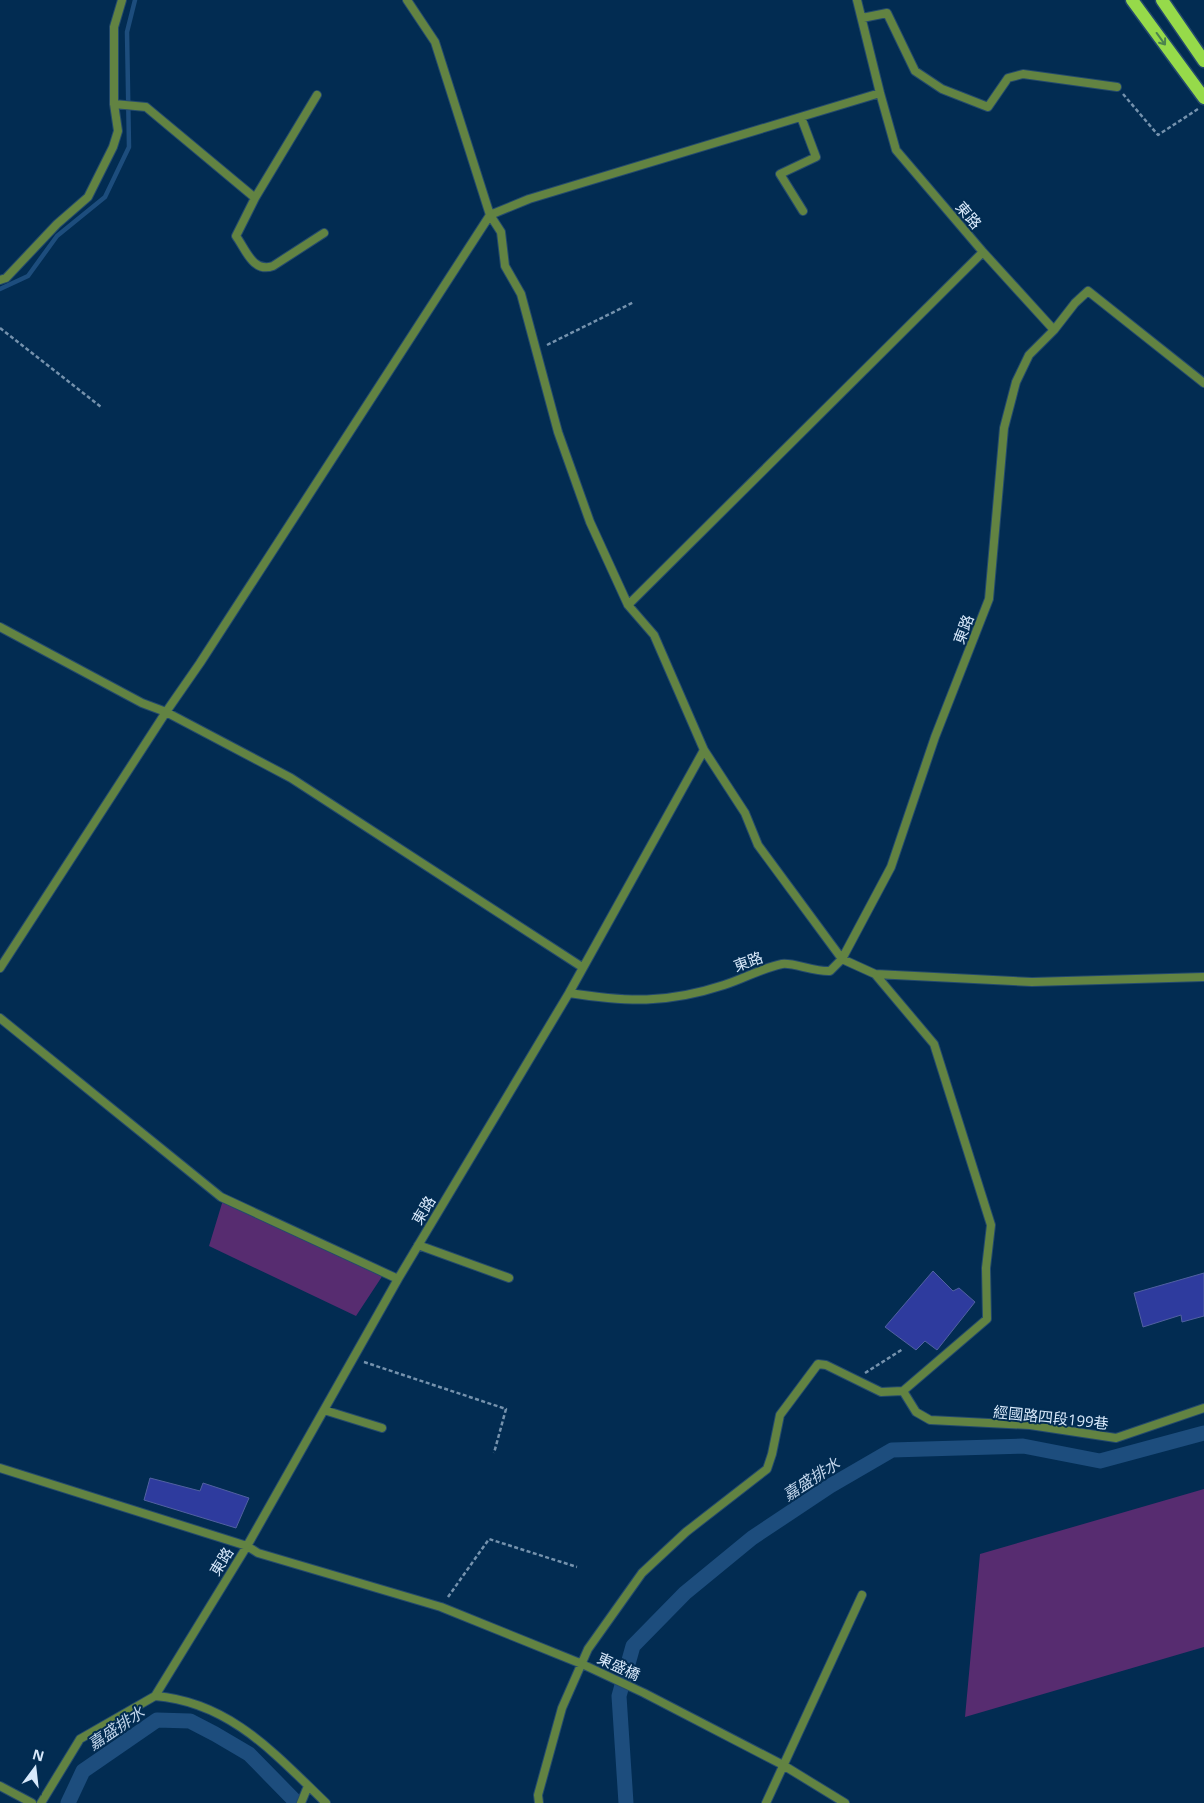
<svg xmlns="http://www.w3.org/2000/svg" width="1204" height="1803" viewBox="0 0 1204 1803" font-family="'Open Sans','Noto Sans TC',sans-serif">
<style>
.green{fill:#572c70}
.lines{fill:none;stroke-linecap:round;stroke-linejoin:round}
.stream{stroke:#1d4d7d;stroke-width:4.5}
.canal{stroke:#1d4d7d;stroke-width:15}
.building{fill:#2e3b9e;stroke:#5161a1}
.lane-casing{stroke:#244a6d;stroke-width:10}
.primary-casing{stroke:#244a6d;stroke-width:15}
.path{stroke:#7592ad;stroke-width:2.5;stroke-dasharray:4 2.5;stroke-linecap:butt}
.lane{stroke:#628342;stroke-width:8}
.primary{stroke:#96da4a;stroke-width:12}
.oneway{stroke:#4c834e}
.labels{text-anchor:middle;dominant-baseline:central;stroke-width:4;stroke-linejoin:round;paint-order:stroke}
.street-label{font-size:15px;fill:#d8e9fb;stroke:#022c52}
.water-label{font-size:16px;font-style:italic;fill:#c1d5eb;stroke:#022c52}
</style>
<rect width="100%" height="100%" fill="#022c52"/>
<!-- green -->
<path class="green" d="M223,1200L383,1275L356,1316L209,1246Z
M1204,1489V1647L965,1717L980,1554Z"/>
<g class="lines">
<!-- stream -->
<path class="stream" d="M0,289L28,276L57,236L105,197L129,147L127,32L135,0"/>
<!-- canal -->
<path class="canal" d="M68,1803L83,1771L157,1720L190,1721L215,1734L249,1754L297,1803
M626,1803L619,1696L633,1646L685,1593L752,1538L830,1486L892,1450L1023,1446L1100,1461L1204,1433"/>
</g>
<!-- building -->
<path class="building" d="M933,1271L953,1291L959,1288L975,1302L937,1350L925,1341L916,1350L885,1327Z
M1204,1273V1316L1182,1322L1181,1315L1143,1327L1134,1293Z
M150,1478L200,1491L203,1483L249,1498L236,1528L144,1500Z"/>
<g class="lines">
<defs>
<path id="lane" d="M857,0L880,93L896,150L983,252L1054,330
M862,18L887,13L915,71L942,89L988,107L1008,78L1023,74L1117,87
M317,95L255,198L236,236C246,250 253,273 273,266L324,233
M114,104L146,107L255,198
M801,117L816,157L780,174L803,211
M0,280L6,278L57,224L88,197L113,147L118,131L114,104V27L122,0
M628,605L983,252
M0,627L142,703L166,712L200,663L490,215L435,42L407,0
M0,968L166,712L291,778L582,967
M875,974L1032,982L1204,977
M569,993C627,1002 666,1004 724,985C743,979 762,968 782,964C792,962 815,972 830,971L842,959L891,867L935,737L989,599L1004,428L1016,382L1029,355L1054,330L1075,303L1088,291L1204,383
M0,1018L221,1197L398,1279
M418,1245L509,1278
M903,1391L916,1412L930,1420L1030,1425L1116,1438L1204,1408
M324,1410L382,1428
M0,1468L247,1546L258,1553L441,1607L582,1664L644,1693L783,1765L845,1803
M155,1696C230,1702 275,1754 326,1803
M0,1786L32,1803
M41,1803L80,1739L155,1696L247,1546L398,1279L569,993L704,750L654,635L628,605L590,522L558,432L521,294L505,266L501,232L490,215L529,199L880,93
M301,1803L308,1786
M539,1803L538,1795L562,1708L588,1649L642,1573L686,1532L767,1469L772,1454L780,1415L818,1364L826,1365L881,1392L903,1391L987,1319L986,1268L991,1225L934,1044L875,974L842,959L758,845L745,813L704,750
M766,1803L862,1595"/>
<path id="primary" d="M1132,0L1204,98
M1162,0L1204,61"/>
</defs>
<!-- lane casing -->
<use href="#lane" class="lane-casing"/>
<!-- primary casing -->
<use href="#primary" class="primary-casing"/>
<!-- path -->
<path class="path" d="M1123,94L1158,135L1198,109
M0,328L101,407
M547,345L634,302
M364,1362L506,1409L494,1453
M865,1373L903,1349
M448,1597L489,1539L577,1567"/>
<!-- lane -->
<use href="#lane" class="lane"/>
<!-- primary -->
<use href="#primary" class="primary"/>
</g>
<!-- one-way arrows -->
<defs><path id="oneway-shaft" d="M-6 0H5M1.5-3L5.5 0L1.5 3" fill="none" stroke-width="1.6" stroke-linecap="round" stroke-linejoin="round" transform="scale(1.25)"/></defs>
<use class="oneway" href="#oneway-shaft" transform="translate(1161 39) rotate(54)"/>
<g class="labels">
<!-- street labels -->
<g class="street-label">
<text transform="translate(969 215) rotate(50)">東路</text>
<text transform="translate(963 629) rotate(-69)">東路</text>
<text transform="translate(748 961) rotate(-20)">東路</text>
<text transform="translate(423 1210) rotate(-59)">東路</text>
<text transform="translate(1051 1417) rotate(6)">經國路四段199巷</text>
<text transform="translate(221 1561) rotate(-58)">東路</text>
<text transform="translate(619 1666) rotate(25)">東盛橋</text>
</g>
<!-- water labels -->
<g class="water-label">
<text transform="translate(811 1479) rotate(-33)">嘉盛排水</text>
<text transform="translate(116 1728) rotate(-34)">嘉盛排水</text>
</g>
</g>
<!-- north arrow -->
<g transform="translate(35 1768) rotate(15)" stroke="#022c52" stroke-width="4" paint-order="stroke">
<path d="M0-4L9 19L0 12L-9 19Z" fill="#d8e9fb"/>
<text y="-8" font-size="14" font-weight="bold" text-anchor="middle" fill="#d8e9fb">N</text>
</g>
</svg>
